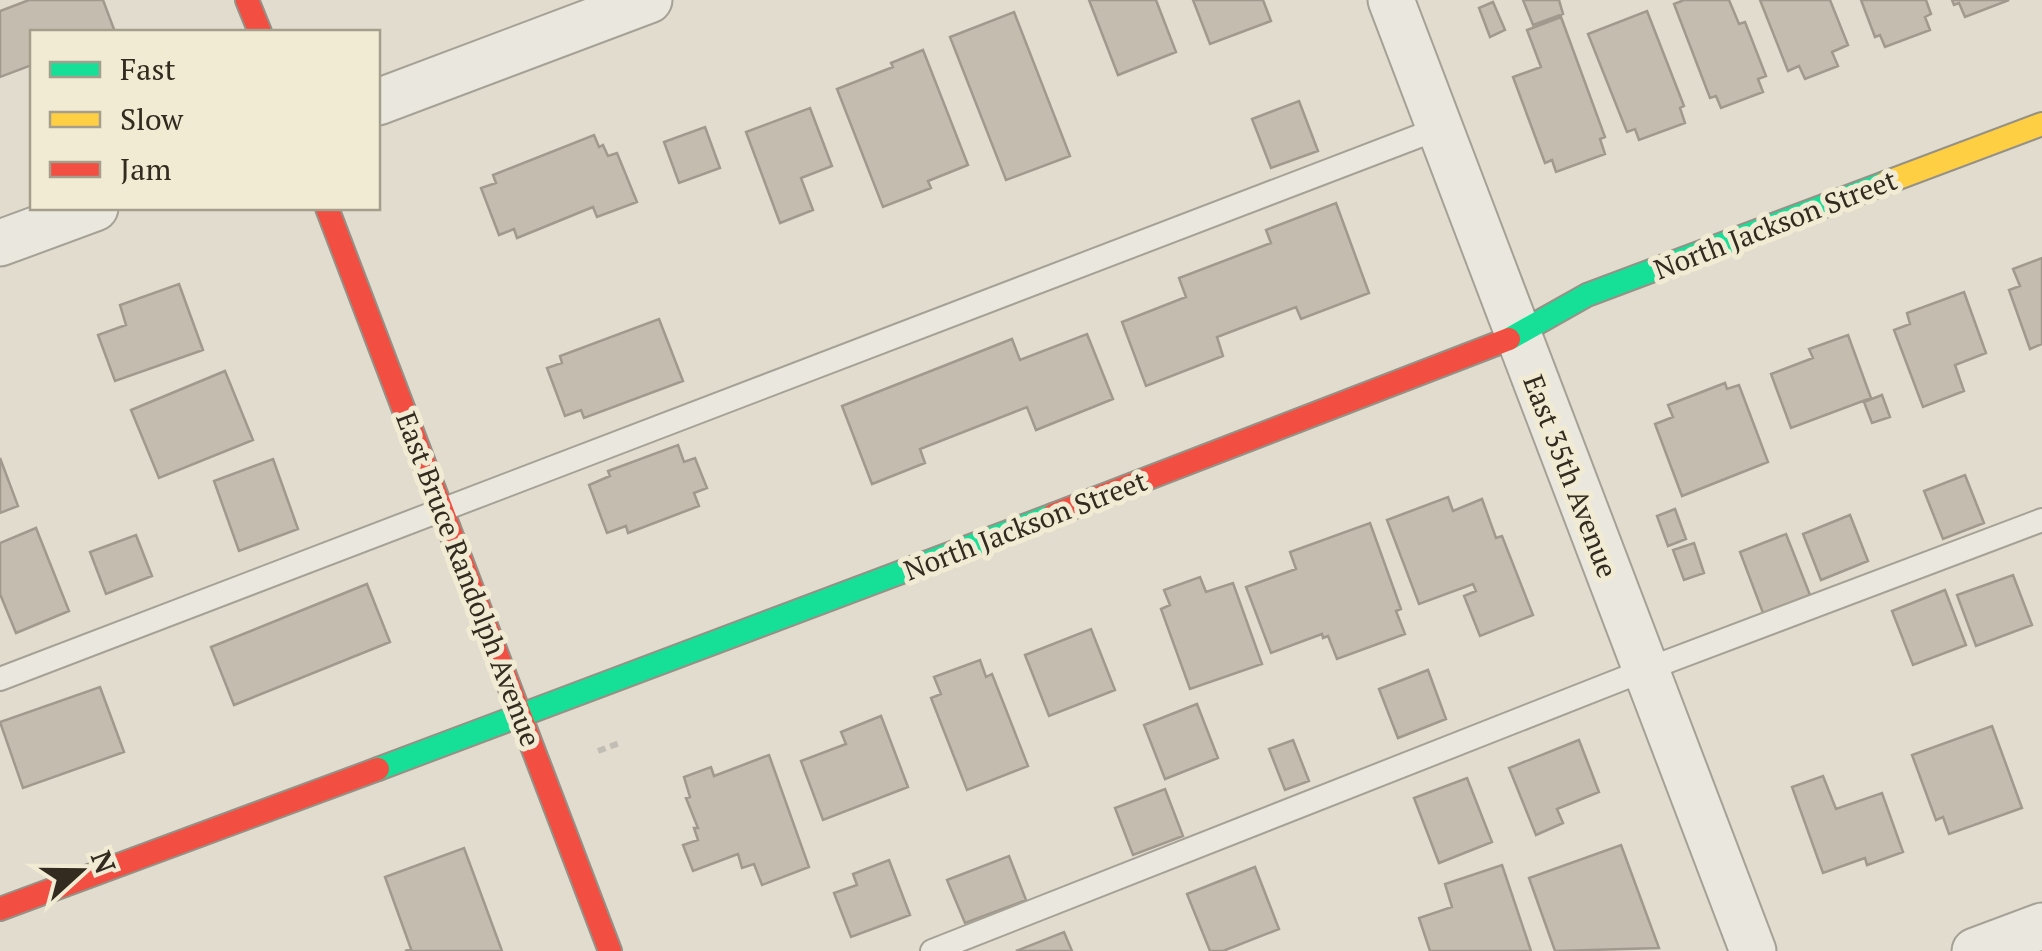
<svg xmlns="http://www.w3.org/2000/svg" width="2042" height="951" viewBox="0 0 2042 951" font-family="'PT Serif',serif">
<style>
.building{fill:#c4bcae;stroke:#a1998d;stroke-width:2.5}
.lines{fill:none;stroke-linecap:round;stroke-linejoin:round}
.lane-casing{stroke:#a6a196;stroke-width:26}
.street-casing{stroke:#a6a196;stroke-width:49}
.fast-casing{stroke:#969186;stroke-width:26}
.slow-casing{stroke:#969186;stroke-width:26}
.jam-casing{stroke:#969186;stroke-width:26}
.path{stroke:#c2beb5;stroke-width:6;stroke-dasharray:8 5;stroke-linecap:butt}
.lane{stroke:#eae7de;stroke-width:22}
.street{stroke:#eae7de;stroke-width:45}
.fast{stroke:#16e098;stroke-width:22}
.slow{stroke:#ffcf43;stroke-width:22}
.jam{stroke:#f24e42;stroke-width:22}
.labels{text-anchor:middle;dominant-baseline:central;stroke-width:10;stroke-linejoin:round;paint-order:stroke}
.street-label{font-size:28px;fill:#332b1f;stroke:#f1ebd4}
</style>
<rect width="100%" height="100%" fill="#e1dccd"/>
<!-- building -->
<path class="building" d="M29,0H103L115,32H32V65L0,77V11Z
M1089,0H1156L1176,52L1118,75Z
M1193,0H1263L1271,21L1210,44Z
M1523,0H1559L1563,14L1533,25Z
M1684,0H1729L1739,24L1745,22L1766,76L1758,79L1763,92L1721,108L1716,96L1710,98L1674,4Z
M1760,0H1830L1848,45L1832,52L1838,66L1805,79L1799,66L1788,71Z
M1861,0H1926L1931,14L1925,17L1930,30L1885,47L1880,35L1875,37Z
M1952,0H2009L1965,17L1959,3L1954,5Z
M1493,2L1505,30L1490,37L1479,8Z
M1647,11L1684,106L1680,108L1685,123L1639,140L1635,129L1627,132L1588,34Z
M1014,12L1070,156L1006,180L950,37Z
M1561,17L1605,137L1600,139L1605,154L1556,172L1552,160L1545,163L1513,77L1541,67L1527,30Z
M923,50L968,165L928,181L931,188L883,207L837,89L893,67L891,63Z
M1299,101L1318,151L1271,168L1252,119Z
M810,108L832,166L801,178L813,210L780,223L746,132Z
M705,127L720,168L679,183L664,142Z
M594,135L599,147L603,145L608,156L617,153L637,202L597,217L593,207L517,238L514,229L499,235L481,188L496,183L493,175Z
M1336,203L1369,293L1301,319L1296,307L1217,337L1223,356L1146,386L1122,322L1186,297L1179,278L1271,243L1266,230Z
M2042,258V344L2030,349L2009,290L2020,286L2013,269Z
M179,284L203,350L115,381L98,335L126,325L120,305Z
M1964,292L1986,353L1955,365L1964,391L1923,407L1894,330L1910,324L1907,313Z
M659,319L683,381L584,418L581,410L565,416L547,368L562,363L560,356Z
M1087,334L1113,399L1036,430L1027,407L920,449L925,463L872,484L842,406L1012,339L1020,360Z
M1848,335L1871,398L1791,428L1771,374L1813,358L1809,349Z
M225,371L253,440L159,478L131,410Z
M1725,383L1727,389L1739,385L1768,462L1682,496L1655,424L1673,417L1668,405Z
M1882,395L1890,417L1872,423L1864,402Z
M678,445L684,462L695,458L707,488L694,493L699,506L628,533L626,526L607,533L589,485L610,476L608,471Z
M0,458L18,506L0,513Z
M273,459L298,529L239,551L214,481Z
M1965,475L1984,523L1943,539L1924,491Z
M1448,497L1453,511L1482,499L1496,538L1502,536L1533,615L1480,636L1464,596L1476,591L1473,584L1419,604L1387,520Z
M1675,509L1686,539L1668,546L1657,516Z
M1850,515L1868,561L1821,580L1803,534Z
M1370,523L1401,609L1396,611L1405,634L1337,659L1328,636L1323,638L1322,634L1271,653L1246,587L1296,569L1290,552Z
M36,528L69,611L16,633L0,594V543Z
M1786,534L1810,595L1763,613L1740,552Z
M136,535L152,576L106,594L90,552Z
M1694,543L1704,573L1684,580L1673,550Z
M2013,575L2032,625L1976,646L1957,595Z
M1200,577L1206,592L1233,583L1262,664L1190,689L1161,609L1170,605L1164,590Z
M367,584L390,642L234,705L211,647Z
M1945,590L1966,645L1913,665L1892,611Z
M1091,629L1115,690L1049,716L1025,655Z
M980,660L986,677L992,674L1028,766L967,790L931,698L941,694L934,677Z
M1428,670L1446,719L1398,738L1379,689Z
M100,687L124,752L23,788L0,722Z
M1197,704L1218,758L1165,779L1144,725Z
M881,716L908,787L823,820L801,761L846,744L841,732Z
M1992,726L2022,808L1949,834L1943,817L1936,820L1912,755Z
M1293,740L1309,781L1285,790L1269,749Z
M1579,740L1599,792L1557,809L1563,823L1536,835L1509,768Z
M769,755L809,867L762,885L754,864L742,868L738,854L693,871L683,845L698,840L694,828H698L686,798L690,797L684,777L711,767L714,776Z
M1823,776L1836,809L1882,793L1903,852L1867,865L1865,858L1823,873L1792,787Z
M1467,778L1492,842L1439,863L1414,798Z
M1165,789L1183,836L1133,855L1115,808Z
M1621,845L1659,948L1555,951L1529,878Z
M464,848L502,951H405L411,949L385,877Z
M1009,856L1026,900L965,923L947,880Z
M889,860L910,915L851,937L834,893L857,885L853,874Z
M1502,865L1531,951H1430L1419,918L1452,907L1445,884Z
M1255,867L1279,929L1223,951H1210L1187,894Z
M1064,932L1072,951H1016Z"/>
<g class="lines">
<defs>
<path id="lane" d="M0,679L1440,128
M932,951L1645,670L2042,520"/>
<path id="street" d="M1391,0L1753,951
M378,102L649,0
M0,243L95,208
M1975,951L2042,926"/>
<path id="fast" d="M1509,339L1587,295L1885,183
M378,769L1053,515"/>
<path id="slow" d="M1885,183L2042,124"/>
<path id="jam" d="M247,0L260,32
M327,208L610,951
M1053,515L1509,339
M0,909L378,769"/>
</defs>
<!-- lane casing -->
<use href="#lane" class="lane-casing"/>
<!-- street casing -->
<use href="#street" class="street-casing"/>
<!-- fast casing -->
<use href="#fast" class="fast-casing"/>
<!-- slow casing -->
<use href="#slow" class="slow-casing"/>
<!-- jam casing -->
<use href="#jam" class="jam-casing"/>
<!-- path -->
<path class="path" d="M598,751L622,742"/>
<!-- lane -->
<use href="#lane" class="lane"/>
<!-- street -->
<use href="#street" class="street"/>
<!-- fast -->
<use href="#fast" class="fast"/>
<!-- slow -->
<use href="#slow" class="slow"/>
<!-- jam -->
<use href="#jam" class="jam"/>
</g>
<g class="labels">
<!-- street labels -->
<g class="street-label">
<text transform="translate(1775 224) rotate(-21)">North Jackson Street</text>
<text transform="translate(1571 476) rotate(69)">East 35th Avenue</text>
<text transform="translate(1025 525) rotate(-21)">North Jackson Street</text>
<text transform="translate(469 579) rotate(69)">East Bruce Randolph Avenue</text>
</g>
</g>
<!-- legend -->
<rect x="30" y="30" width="350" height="180" fill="#f1ebd4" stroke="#a59e8c" stroke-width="2.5"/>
<rect x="50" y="62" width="50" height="15" fill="#16e098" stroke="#a59e8c" stroke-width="2.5"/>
<text x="120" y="80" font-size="30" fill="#332b1f">Fast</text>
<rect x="50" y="112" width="50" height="15" fill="#ffcf43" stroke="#a59e8c" stroke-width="2.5"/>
<text x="120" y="130" font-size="30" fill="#332b1f">Slow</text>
<rect x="50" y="162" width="50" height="15" fill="#f24e42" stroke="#a59e8c" stroke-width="2.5"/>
<text x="120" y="180" font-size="30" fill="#332b1f">Jam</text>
<!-- north arrow -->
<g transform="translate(80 871) rotate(69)" stroke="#f1ebd4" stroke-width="8" paint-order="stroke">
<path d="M0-8L18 38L0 25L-18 38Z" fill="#332b1f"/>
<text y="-15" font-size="28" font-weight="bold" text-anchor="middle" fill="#332b1f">N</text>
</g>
</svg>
